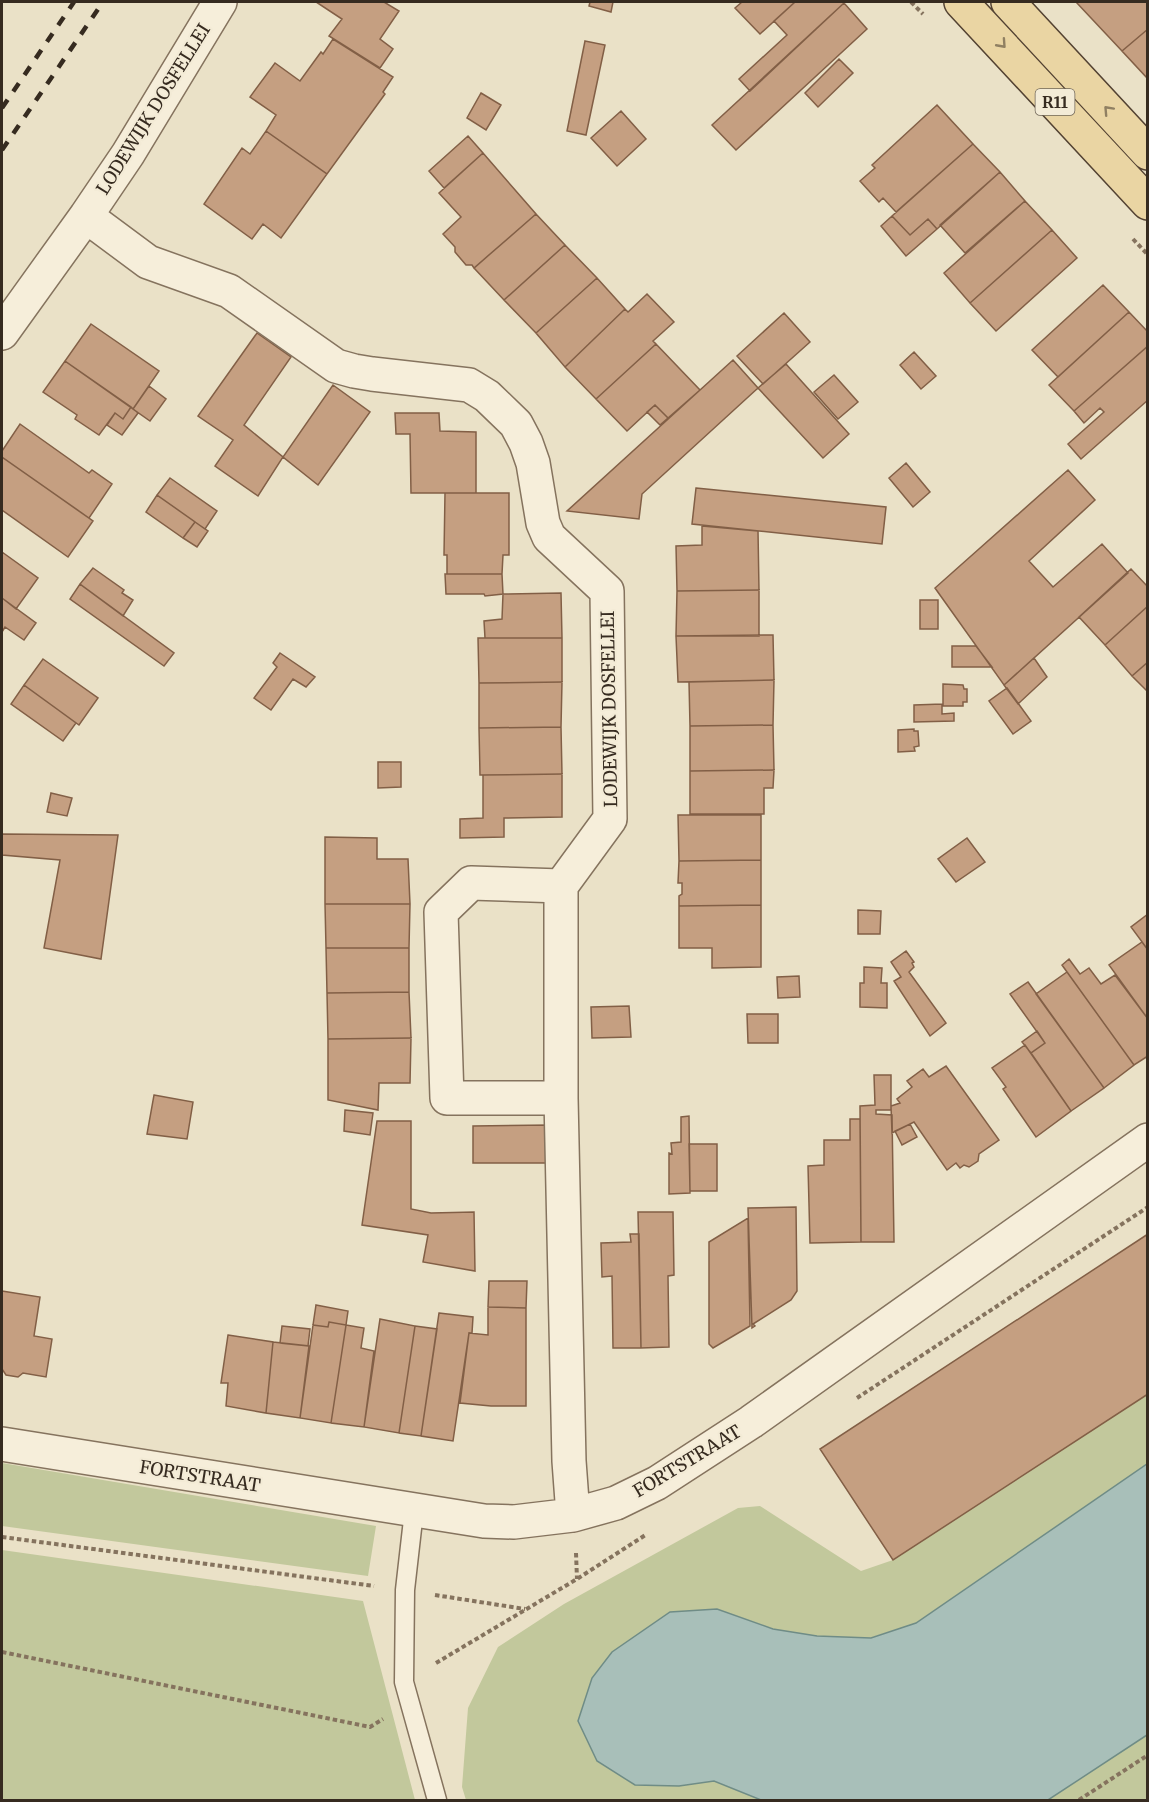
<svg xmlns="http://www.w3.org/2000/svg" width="1149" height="1802" viewBox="0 0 1149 1802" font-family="Merriweather,serif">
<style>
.green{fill:#c2c89c}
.water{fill:#a8bfb9;stroke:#6f8c86;stroke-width:1.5}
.building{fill:#c59f81;stroke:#825f46;stroke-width:1.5}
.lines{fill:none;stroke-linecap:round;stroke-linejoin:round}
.lane-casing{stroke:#85735e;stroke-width:21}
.street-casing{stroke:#85735e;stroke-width:36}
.primary-casing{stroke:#534232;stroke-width:36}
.path{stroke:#85735e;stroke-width:4;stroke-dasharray:4.5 3;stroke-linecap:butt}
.lane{stroke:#f6eeda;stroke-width:18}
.street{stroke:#f6eeda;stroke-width:33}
.primary{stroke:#ead5a3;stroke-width:33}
.rail{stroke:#362b20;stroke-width:4.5;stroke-dasharray:10 10;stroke-linecap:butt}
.oneway{stroke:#908062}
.labels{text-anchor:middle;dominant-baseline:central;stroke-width:4.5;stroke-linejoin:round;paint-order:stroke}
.shield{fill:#f3ebd6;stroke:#6f6557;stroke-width:1.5}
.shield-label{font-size:16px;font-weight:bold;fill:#362b20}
.street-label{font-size:18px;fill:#362b20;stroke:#f3ebd6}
</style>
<rect width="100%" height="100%" fill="#eae1c7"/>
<!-- green -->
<path class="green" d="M1147,1393V1464L916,1623L870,1638L817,1636L773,1629L717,1609L679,1786L714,1781L761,1800H466L462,1787L468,1708L498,1647L564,1604L738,1508L760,1506L861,1571L893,1560Z
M2,1463L376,1526L368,1576L2,1526Z
M2,1550L363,1601L415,1800H2Z
M1147,1735V1800H1048Z"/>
<!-- water -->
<path class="water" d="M1147,1464V1735L1048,1800H761L714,1781L679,1786L635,1785L597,1761L578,1721L592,1678L612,1652L670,1612L717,1609L773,1629L817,1636L871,1638L916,1623Z"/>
<!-- building -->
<path class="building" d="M316,2H384L399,11L380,39L393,49L380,68L329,36L342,19Z
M590,2H613L611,12L589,6Z
M742,2H795L760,34L735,8Z
M795,2H842L844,3L750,91L739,79L787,35L774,21Z
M1076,2H1148V29L1122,51Z
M844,3L867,29L736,150L712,125Z
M1148,29V79L1122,51Z
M333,39L393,77L383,92L385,94L327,174L266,131L276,115L250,97L275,63L300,81L321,52L323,54Z
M585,41L605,45L586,135L567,131Z
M839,59L853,73L818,107L805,93Z
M481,93L501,105L486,130L467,118Z
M937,105L973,144L896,212L883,198L879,202L860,181L875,168L872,165Z
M621,111L646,139L617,166L591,138Z
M266,131L327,174L281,238L263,224L252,239L204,204L242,148L250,154Z
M468,136L483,153L444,188L429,171Z
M973,144L1000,172L937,229L928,219L910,235L892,216Z
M483,153L536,214L474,268L472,265H466L455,252V247L443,234L461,217L439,193Z
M1000,172L1025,201L965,253L940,225Z
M1025,201L1052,230L970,303L944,273Z
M536,214L565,245L504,300L474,268Z
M892,216L910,235L928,219L937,229L906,256L881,226Z
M1052,230L1077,258L996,331L970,303Z
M565,245L597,278L536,333L504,300Z
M597,278L625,309L565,367L536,333Z
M1103,285L1129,312L1058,377L1032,350Z
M647,294L674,322L653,341L656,344L596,399L565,367L625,309L628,312Z
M1129,312L1148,332V346L1074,411L1049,385Z
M784,313L810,342L763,384L737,356Z
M91,324L159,371L133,409L65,361Z
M257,333L291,357L244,425L283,457L258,496L215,466L233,440L198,416Z
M656,344L700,390L668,418L655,405L627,431L596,399Z
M1148,346V400L1081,459L1068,444L1104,412L1100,408L1084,423L1074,411Z
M914,352L936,376L921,389L900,365Z
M733,360L758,388L642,494L639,519L567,511Z
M65,361L131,407L123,419L115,413L99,435L75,419L77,415L43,392Z
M786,364L849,434L823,458L758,388Z
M834,375L858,402L838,419L814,392Z
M333,385L370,412L318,485L283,457Z
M149,386L166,399L150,421L133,409Z
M655,405L668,418L660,425L647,412Z
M131,407L138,413L122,435L107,425L115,413L123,419Z
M395,413H439L440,431L476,432V493H411L410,434H396Z
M20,424L89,473L92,470L112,484L89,518L2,457V451Z
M2,457L93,521L68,557L2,510Z
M906,463L930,492L913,507L889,478Z
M1068,470L1095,500L1029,561L1053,587L1102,544L1128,573L1004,685L935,588Z
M170,478L217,511L205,529L157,495Z
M696,488L886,507L882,544L692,524Z
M445,493H509V555H503L502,574H447V555H444Z
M157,495L195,522L183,538L146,512Z
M195,522L208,531L197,547L183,538Z
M702,526L758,531L759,590L677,591L676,546L702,545Z
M2,552L38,578L16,609L2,598Z
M93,568L124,590L122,593L133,600L123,616L80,584Z
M1131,569L1148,587V606L1105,645L1079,617Z
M445,574H502L503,594L485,596L484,594H446Z
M80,584L174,653L164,666L70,599Z
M759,590V636H676L677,591Z
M561,593L562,638H485L484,621L502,619L503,594Z
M2,598L36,623L24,640L5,627L2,632Z
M920,600H938V629H920Z
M1148,606V662L1132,676L1105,645Z
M773,635L774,680L678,682L676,636Z
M478,638H562V682L479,683Z
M952,646H976L992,667H952Z
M280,653L315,677L306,687L293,679L271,710L254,698L277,667L273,663Z
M1034,658L1047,677L1018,704L1004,685Z
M43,659L98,698L79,725L24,685Z
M1148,662V692L1132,676Z
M774,680L773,725L690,726L689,682Z
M562,682L561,727L479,728V683Z
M943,684L963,685L964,689H967V702H963V706H943Z
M24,685L76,723L63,741L11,704Z
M1007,688L1031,721L1013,734L989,701Z
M942,704V714L954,713V721L914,722V705Z
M773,725L774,770L690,771V726Z
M561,727L562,774L480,775L479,728Z
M914,729V731H918L919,746L914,747L915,751L898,752V730Z
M378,762H401V787L378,788Z
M774,770L773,788H764V814H690V771Z
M562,774V817L504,818V837L460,838V819L483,818V775Z
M51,793L72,798L67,816L47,812Z
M678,815H761V860L679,861Z
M2,834L118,835L101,959L44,948L60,860L2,855Z
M325,837L377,838V859H408L410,904H325Z
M967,838L985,862L956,882L938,859Z
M761,860V905L679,906V896L682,894V883H678L679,861Z
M325,904H410L409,948H326Z
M761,905V967L712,968V948H679V906Z
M858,910L881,911L880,934H858Z
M1148,914V950L1131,927Z
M1142,942L1148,950V1019L1109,965Z
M326,948H409V992L327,993Z
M906,951L914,962L912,963L914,967L909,972L946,1023L930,1036L894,981L901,977L891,962Z
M1069,959L1080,974L1089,968L1101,984L1115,975L1148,1019V1056L1134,1065L1062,965Z
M864,967L882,968L881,983H887V1008L860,1007V983H864Z
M1067,972L1134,1065L1104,1088L1036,994Z
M799,976L800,997L778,998L777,977Z
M1028,982L1104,1088L1071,1111L1031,1053L1045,1043L1010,994Z
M409,992L411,1038L328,1039L327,993Z
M629,1006L631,1037L592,1038L591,1007Z
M747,1014H778V1043H748Z
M1037,1031L1045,1043L1031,1053L1022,1042Z
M411,1038L410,1083H379L378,1110L328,1100V1039Z
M1025,1045L1071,1111L1036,1137L1003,1089L1006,1087L992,1068Z
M946,1066L999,1140L979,1154L978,1161L969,1167L964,1165L960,1168L956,1163L947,1170L914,1122L892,1133L891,1106L900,1103L897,1099L912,1087L907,1081L923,1069L929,1077Z
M874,1075H891V1110H876V1114L892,1115L894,1242H861L860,1106L875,1105Z
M154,1095L193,1102L187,1139L147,1134Z
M345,1110L373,1113L370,1135L344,1131Z
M689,1116L690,1193L669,1194V1153L672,1154L671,1143L681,1142V1117Z
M850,1119H860L861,1242L810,1243L808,1166L824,1165V1140H850Z
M377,1121H411V1209L431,1213L474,1212L475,1271L423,1262L428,1235L362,1225Z
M910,1124L917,1137L902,1145L895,1131Z
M551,1125V1163H473V1126Z
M689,1144H717V1191H690Z
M796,1207L797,1291L791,1300L753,1324L755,1326L752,1328L748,1208Z
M638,1212H673L674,1275L668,1276L669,1347L641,1348Z
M748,1218L750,1326L713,1348L709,1344V1242Z
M630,1234H639L641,1348H613L612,1276L602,1277L601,1243L631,1242Z
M1148,1234V1394L893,1560L820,1449Z
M489,1281H527L526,1308L488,1307Z
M2,1291L40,1297L34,1336L52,1339L46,1377L23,1373L18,1377L6,1375L2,1369Z
M316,1305L348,1311L346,1325L329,1322L328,1327L313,1325Z
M488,1307L526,1308V1406H491L460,1403L469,1333L488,1335Z
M439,1313L473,1317L472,1333H469L453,1441L421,1436Z
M380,1319L415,1326L399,1433L364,1427Z
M329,1322L346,1325L331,1423L300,1418L313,1325L328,1327Z
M346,1325L364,1328L361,1348L374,1351L364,1427L331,1423Z
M282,1326L310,1329L308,1346L280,1343Z
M415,1326L437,1329L421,1436L399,1433Z
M228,1335L273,1342L266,1413L226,1406L228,1383H221Z
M273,1342L309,1346L300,1418L266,1413Z"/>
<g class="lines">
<defs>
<path id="lane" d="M414,1511L405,1590L404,1682L437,1800"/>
<path id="street" d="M86,216L148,262L229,291L336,366L354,371L372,374L469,385L487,396L516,424L526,443L533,463L543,523L549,537L607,591L610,819L561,886V1098H447L441,912L471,883L561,886
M2,333L86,216L128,154L220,2
M561,1098L569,1461L573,1515
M2,1444L484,1521L514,1522L573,1515L616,1503L657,1483L751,1422L1148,1140"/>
<path id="primary" d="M961,2L1148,203
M1008,2L1148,153"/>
</defs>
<!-- lane casing -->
<use href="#lane" class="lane-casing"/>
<!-- street casing -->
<use href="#street" class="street-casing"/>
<!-- primary casing -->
<use href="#primary" class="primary-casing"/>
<!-- path -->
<path class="path" d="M911,2L923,14
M1133,239L1148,255
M857,1398L1148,1207
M2,1537L374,1586
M576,1553L577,1579
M435,1595L525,1609
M2,1652L370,1727L383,1719
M436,1663L577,1579L647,1534
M1079,1800L1148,1755"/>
<!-- lane -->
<use href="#lane" class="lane"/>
<!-- street -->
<use href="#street" class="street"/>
<!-- primary -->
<use href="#primary" class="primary"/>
<!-- rail -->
<path class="rail" d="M2,108L74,2
M2,150L103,2"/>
</g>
<!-- one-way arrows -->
<defs><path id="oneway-chevron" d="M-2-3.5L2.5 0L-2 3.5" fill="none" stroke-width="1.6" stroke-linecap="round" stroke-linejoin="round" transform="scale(1.5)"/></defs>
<g class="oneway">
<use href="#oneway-chevron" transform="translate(1002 44) rotate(48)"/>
<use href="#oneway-chevron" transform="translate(1108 110) rotate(-133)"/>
</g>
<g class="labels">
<!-- shield labels -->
<rect class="shield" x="1035.5" y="89" width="39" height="26" rx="4.5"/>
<g class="shield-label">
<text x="1055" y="102">R11</text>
</g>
<!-- street labels -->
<g class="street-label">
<text transform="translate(153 109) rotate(-58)">LODEWIJK DOSFELLEI</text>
<text transform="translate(609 709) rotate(-91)">LODEWIJK DOSFELLEI</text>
<text transform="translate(687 1461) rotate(-31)">FORTSTRAAT</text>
<text transform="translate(200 1476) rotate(9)">FORTSTRAAT</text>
</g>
</g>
<!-- border -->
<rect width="1149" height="1802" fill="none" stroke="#362b20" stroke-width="6"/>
</svg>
